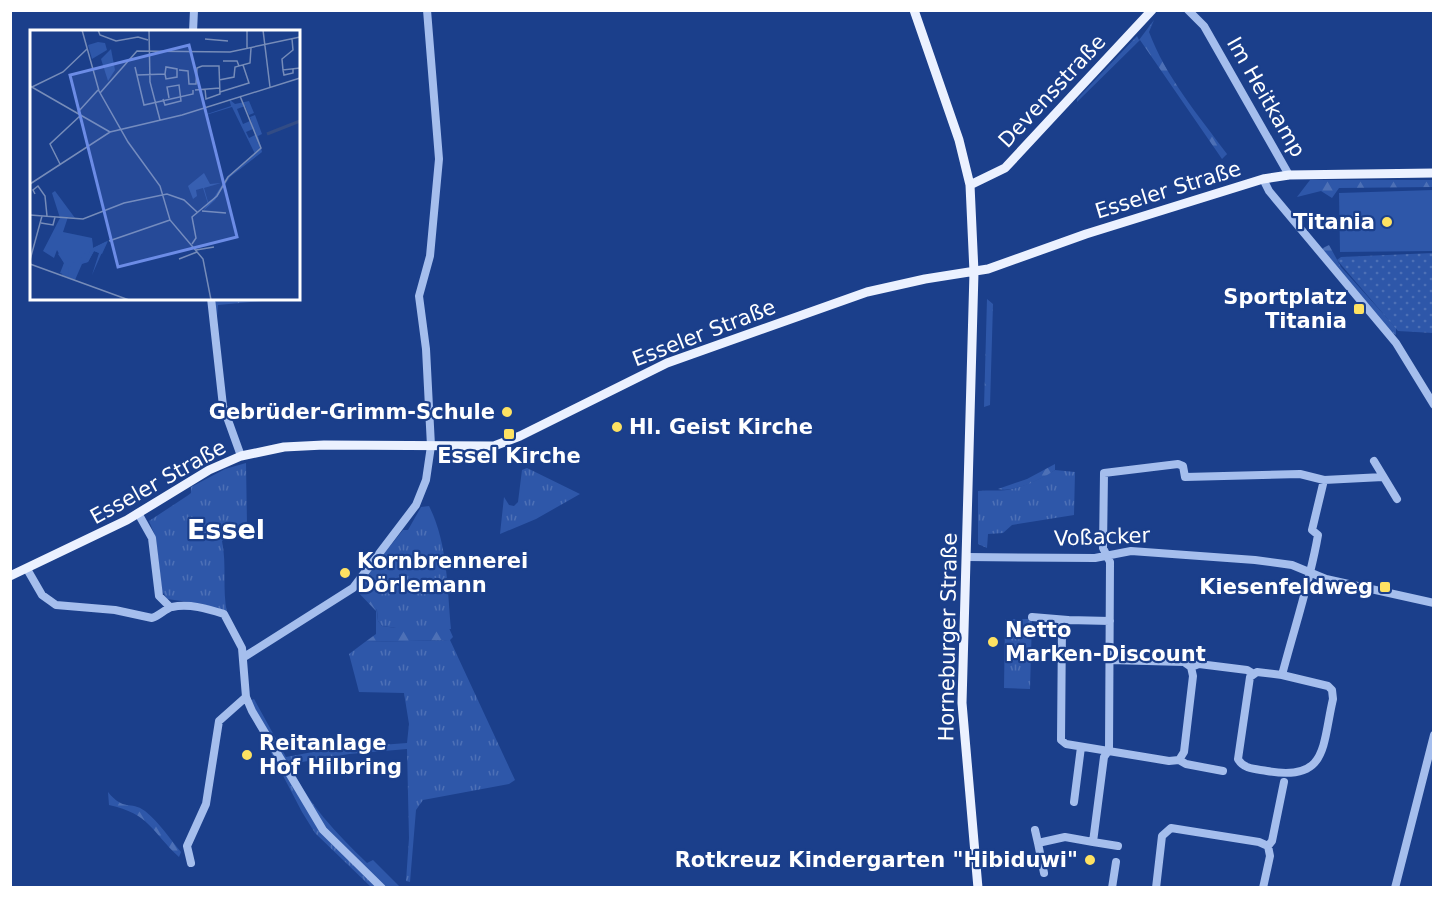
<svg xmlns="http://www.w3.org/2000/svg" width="1444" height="898" viewBox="0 0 1444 898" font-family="'DejaVu Sans',sans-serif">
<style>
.grass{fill:url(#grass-tufts)}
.forest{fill:url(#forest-firs)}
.garden{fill:url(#garden-dots)}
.pitch{fill:#2e57a9}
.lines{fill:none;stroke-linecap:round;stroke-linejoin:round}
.minor{stroke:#a5beed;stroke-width:8}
.major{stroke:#ebf1ff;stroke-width:9}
.poi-dot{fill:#fee262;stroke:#1b3f8b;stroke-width:2}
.labels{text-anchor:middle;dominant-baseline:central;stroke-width:4.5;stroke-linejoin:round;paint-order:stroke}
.street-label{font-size:21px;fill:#fff;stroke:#1b3f8b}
.poi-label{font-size:21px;font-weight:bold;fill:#fff;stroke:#1b3f8b;text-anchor:end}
.district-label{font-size:27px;font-weight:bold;fill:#fff;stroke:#1b3f8b}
.inset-river{fill:none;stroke:#324c85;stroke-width:3}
.inset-road{fill:none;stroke:#768cb9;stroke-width:1.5}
.view{fill:#6c8ce6;fill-opacity:0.15;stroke:#6c8ce6;stroke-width:3}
.inset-edge{fill:none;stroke:#fff;stroke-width:3}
</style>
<defs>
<pattern id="grass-tufts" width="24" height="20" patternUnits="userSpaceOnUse" patternTransform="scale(1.5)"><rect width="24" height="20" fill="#2e57a9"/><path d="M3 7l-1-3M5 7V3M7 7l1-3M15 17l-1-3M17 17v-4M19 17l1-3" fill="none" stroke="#4d70b6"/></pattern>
<pattern id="forest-firs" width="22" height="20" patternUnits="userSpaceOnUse" patternTransform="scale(1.5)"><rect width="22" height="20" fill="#2e57a9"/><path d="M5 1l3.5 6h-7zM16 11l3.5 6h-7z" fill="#4d70b6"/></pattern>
<pattern id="garden-dots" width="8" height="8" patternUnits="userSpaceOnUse" patternTransform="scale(1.5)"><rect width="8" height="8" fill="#2e57a9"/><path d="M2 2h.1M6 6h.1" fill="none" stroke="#4d70b6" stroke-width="1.8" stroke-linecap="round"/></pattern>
</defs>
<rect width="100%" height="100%" fill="#1b3f8b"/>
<!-- grass -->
<path class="grass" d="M246,463L247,525L222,541C227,565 222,589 227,613L203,604L167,599L162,591L156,538L149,521L187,496L191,493V487L225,469Z
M527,468L580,494L536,519L500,534L504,497L509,505L514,506L518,502L522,470Z
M1055,470L1075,472L1074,515L1012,525L1003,533L988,534L987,548L978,544V491C988,490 999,491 1007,490C1024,487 1040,479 1055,470Z
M429,506C448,544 447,587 451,629L396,628L382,626L378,621L377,610L357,587L403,530H408L421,507Z
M1005,619H1032L1030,689L1004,688Z
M450,640L515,780L509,784L423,800L416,810L410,882L406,881L409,838L407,749L349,754L290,764C307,803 336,833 367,863L373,860L400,887H371L315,833L302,812L245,703L254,699L286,757L329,749L407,743L409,724L404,693L359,692L349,654L365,642Z"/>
<!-- forest -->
<path class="forest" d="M1154,20L1149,32C1166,77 1198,115 1227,154L1222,159L1140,40L1077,102V99L1137,36L1139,40Z
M1310,180H1433V187L1339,188L1332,198L1321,191L1297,197Z
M1329,245L1341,267L1396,328V335L1389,331L1321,249Z
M219,299H283L218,305L216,329L214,303Z
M987,299L993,304L990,405L984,407Z
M1055,464V470C1042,479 1014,493 998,489L1027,479Z
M357,587L376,605L378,621L382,626L396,628H449L453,637L450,640L365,642L376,634V611L355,589Z
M108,792C124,812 130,800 145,811C159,822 170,839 181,852L179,857C151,831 150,814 109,805Z"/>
<!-- garden -->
<path class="garden" d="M1433,253V333L1398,331L1337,260L1341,257Z"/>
<!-- pitch -->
<path class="pitch" d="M1433,190V251L1340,252L1339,193Z"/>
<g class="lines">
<!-- minor -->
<path class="minor" d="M1188,10L1204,26L1289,175
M193,32L194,10
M1263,179L1269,191L1396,343L1434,405
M211,298L223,406L241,456
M1374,461L1397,499
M138,513L152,538L159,596L170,607
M967,557L1095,558L1131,551L1255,560L1292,565L1326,579L1434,603
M27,569L42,595L56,605L115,610L152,618C159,616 165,609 172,607C189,603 208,609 224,614L242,648L246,697L252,711L323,830L382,888
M1032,617L1068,620
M1110,621L1068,620L1062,625L1061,740L1066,744L1169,761L1179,760L1184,752L1193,676L1191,667L1184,662L1110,660
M244,657L353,588L416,505L426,480L431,446L426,349L419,296L430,256L439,159L427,10
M1191,667L1199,664L1247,670L1252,673
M1282,675L1257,672L1250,677L1238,759C1244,770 1257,769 1267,771C1328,782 1322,746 1333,699L1332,690L1328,686L1282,675C1294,629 1310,582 1318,535L1312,530L1324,480
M1109,750L1110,562L1103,548L1104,473L1178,464L1183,466L1185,477L1300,474L1324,480L1383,477
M1109,750L1104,757L1093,842L1118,846
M1179,760L1186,764L1223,771
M1074,802L1081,747
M1035,830L1038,843
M191,863L187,846L206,804L219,721L246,697
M1044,873L1038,843L1065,837L1093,842
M1112,888L1116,862
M1156,888L1162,836L1171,828L1259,842L1268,846L1272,841L1284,782
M1263,888L1270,856L1268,846
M1395,888L1434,735"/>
<!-- major -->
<path class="major" d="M914,10L959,140L970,185L974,272L962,703L978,888
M970,185L1005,168L1152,10
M10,576L127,520L209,470L241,456L284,447L324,445L494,446L520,436L667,363L867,292L925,279L988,269L1086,234L1263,179L1289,175L1434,173"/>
</g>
<!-- markers -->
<g class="poi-dot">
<circle cx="1387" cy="222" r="6"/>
<rect x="1353" y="303" width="12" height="12" rx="3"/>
<circle cx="507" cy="412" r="6"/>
<circle cx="617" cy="427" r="6"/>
<rect x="503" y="428" width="12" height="12" rx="3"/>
<circle cx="345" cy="573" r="6"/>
<rect x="1379" y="581" width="12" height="12" rx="3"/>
<circle cx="993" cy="642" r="6"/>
<circle cx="247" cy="755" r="6"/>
<circle cx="1090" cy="860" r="6"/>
</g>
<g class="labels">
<!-- street labels -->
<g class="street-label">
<text transform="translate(1052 91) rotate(-47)">Devensstraße</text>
<text transform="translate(1266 97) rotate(60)">Im Heitkamp</text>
<text transform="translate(1168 190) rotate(-17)">Esseler Straße</text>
<text transform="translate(704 333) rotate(-21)">Esseler Straße</text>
<text transform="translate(158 482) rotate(-29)">Esseler Straße</text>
<text transform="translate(1102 537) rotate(-2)">Voßacker</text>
<text transform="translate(948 637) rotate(-89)">Horneburger Straße</text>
</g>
<!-- poi labels -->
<g class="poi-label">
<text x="1375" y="222">Titania</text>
<text x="1347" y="297">Sportplatz<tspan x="1347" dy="24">Titania</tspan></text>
<text x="495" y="412">Gebrüder-Grimm-Schule</text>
<text x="629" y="427" text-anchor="start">Hl. Geist Kirche</text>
<text x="509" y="456" text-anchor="middle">Essel Kirche</text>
<text x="357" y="561" text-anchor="start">Kornbrennerei<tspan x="357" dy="24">Dörlemann</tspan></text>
<text x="1373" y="587">Kiesenfeldweg</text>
<text x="1005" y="630" text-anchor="start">Netto<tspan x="1005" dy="24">Marken-Discount</tspan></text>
<text x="259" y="743" text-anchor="start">Reitanlage<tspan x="259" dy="24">Hof Hilbring</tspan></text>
<text x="1078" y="860">Rotkreuz Kindergarten "Hibiduwi"</text>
</g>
<!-- district labels -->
<g class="district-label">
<text x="226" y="529">Essel</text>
</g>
</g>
<!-- overview -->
<g transform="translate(30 30)">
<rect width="270" height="270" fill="#1b3f8b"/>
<path d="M199,69L205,74L219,71L224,83L219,85L215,76L207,79L213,94L220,91L223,99L216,102L219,108L225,105L220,87L225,85L232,104L228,106L232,122L200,147L185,170L173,181L178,174L173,158L166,160L167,166L163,169L158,156L174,143L180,154L191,153L174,158L178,172L183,169L197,147L225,124L202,77L176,85V81L177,84L201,76ZM46,208L62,210L63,218L78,211L72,224L64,221L58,232L52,234L45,250L32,245L34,233L28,224Z" fill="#2e57a9"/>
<path d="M25,161L45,188L38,187L33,202L62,208L63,218L77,211L62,245L69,223L64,221L58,232L49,234L56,230L61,219L39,237L38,246L30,243L34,233L27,220L24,228L13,221L30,188L22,163Z" fill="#2e57a9"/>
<path d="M81,19L85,40L78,51L71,29Z" fill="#2e57a9"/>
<path d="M68,12L75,13L77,20L62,29L58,15Z" fill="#2e57a9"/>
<path class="inset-river" d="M237,104L270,91"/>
<path class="inset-road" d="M52,0L69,61L98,112L130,156L140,190L173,229L181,270M68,0L70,5L86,11L108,7L118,10M119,0L120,52L130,90M233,0L240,57M175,9L198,11M262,9L263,20L252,29L253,40L270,38M217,19V0M193,31H207L209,36M172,36H189L190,64L176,69L175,59M105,37L114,75L163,64V60M149,40L158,41L159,54H166L167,38L172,36M253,40L254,45L263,43V39M107,45L135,44L136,37L147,39V47L136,49L135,44M189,50L204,47L205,37L220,33L221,18M0,56L80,102M2,57L33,42L57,19M165,60L190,58M190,62L219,53L213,35M70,63L107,21L200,22L270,7M133,69L135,75L151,71L149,55L137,57L139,68M48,82L68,60M30,134L20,114L51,85M0,154L80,102L152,85L270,48M5,164L3,160L8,156L15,166L17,186M172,181L196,183M0,185L53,189L94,173L137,164L154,170L167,182M11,193L23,195L25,187M79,211L140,190M162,214L166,208L162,187L187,166L198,147L231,118L210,66M166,220L184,217M149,229L167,222M0,230L12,186M0,234L99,270"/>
<path class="view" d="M159,15L207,207L88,237L40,45Z"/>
<rect width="270" height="270" class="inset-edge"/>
</g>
<!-- border -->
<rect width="1444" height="898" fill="none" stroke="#ffffff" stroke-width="24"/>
</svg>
